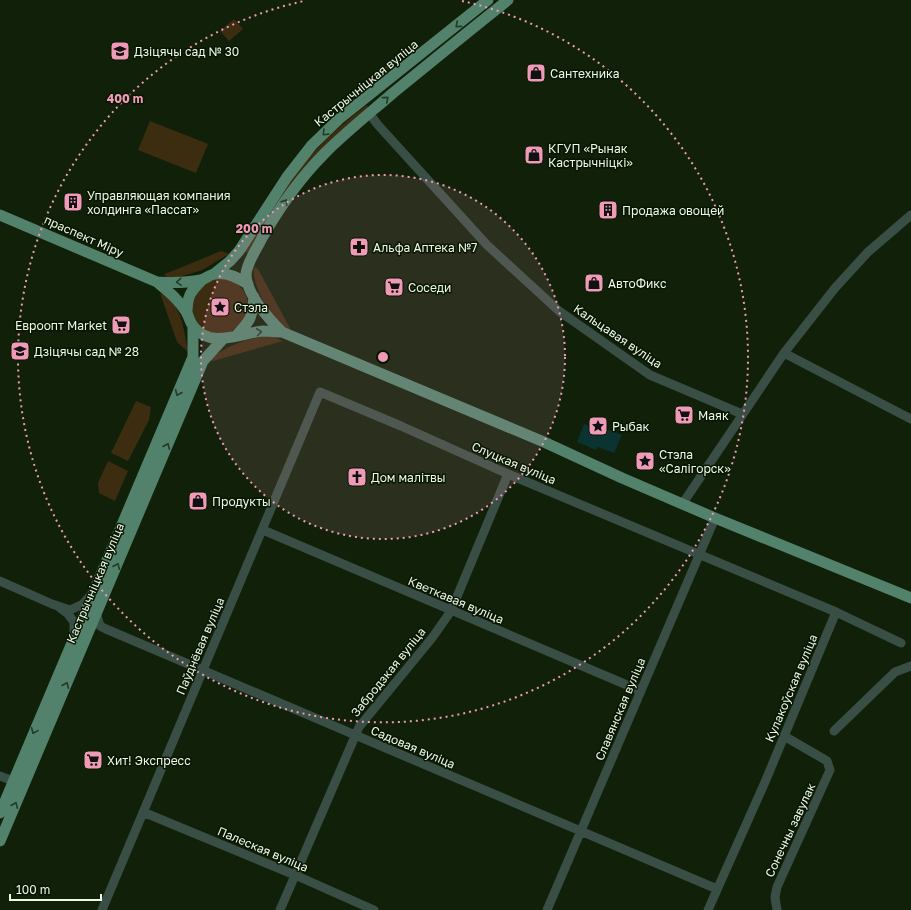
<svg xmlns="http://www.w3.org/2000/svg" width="911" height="910" viewBox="0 0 911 910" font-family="'Golos Text',sans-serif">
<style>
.green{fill:#3d2d10}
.water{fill:#0b3331}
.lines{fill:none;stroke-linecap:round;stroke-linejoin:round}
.minor{stroke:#394e44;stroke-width:9}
.major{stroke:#53826c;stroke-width:11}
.oneway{stroke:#223c27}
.ring{fill:none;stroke:#ef9ab7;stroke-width:2;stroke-dasharray:2 4}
.labels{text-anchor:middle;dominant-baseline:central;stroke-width:3;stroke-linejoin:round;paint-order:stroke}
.poi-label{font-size:12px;fill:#edf8e9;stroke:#081602;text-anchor:start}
.street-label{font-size:12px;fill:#edf8e9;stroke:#081602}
.centre{fill:#ef9ab7;stroke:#081602;stroke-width:2}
.ring-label{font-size:12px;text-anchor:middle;font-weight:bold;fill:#ef9ab7;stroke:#081602;stroke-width:3;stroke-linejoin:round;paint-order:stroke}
</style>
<rect width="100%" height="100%" fill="#112009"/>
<!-- green -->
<path class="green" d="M234,19L243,29L229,41L220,31Z
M388,63L392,64L383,77L363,93L359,94L357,92L379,74Z
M367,105L369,108L329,144L248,253L244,252C255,234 265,216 276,199C300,164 333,130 367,105Z
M150,121L208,144L196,173L138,150Z
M221,251L229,254L202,270L173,279L164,276L165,274Z
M254,267L258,269L290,328L289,331C283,325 275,318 269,311C263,303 251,277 254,267Z
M192 306a28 28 0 1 1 56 0a28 28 0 1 1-56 0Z
M160,293C182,302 184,331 188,352L177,342Z
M271,336L283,341L213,361L209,360C226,346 249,337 271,336Z
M136,401L151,407L149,420L128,461L111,453Z
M108,461L128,471L115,501L99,493L98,483Z"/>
<!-- water -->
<path class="water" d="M584,424L601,431L603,428L622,435L614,453L598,447L596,450L577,442Z"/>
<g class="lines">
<!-- minor -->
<path class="minor" d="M369,113L378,125L487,245L559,311L650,375L742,414
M784,353L911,419
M683,503L784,353L835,288L868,252L911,215
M263,530L641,691
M0,581L52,604L70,610L83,604L90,596
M60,608L68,614L74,622V635
M96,612L100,626L106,629L717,889
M834,731L895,672L911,666
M0,776L13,781
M143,812L295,875L374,910
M102,910L320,392L401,426L508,474L836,612L901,643
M280,910L359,727L432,638L451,611L508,474
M547,910L715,518
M708,910L765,782L836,612
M777,910L775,897L777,887L830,770L827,761L784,736"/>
<!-- major -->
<path class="major" d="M508,0C469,31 431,62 393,93C370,113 346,132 325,153C300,178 279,208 262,238C257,249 247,262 246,274C246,294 269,319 282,332L544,442L622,478L715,518L911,598
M0,215L157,282C169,292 178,299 187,313C189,317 190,323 194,327C211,349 240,333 263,331C269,331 276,332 282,332
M214,274L230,261L239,251L287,177L312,145L339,119L488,0
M157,282C171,283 186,283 201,280C206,279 210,274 215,274C228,272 238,278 248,284
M187,314C187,296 190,292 202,280
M236,336C251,320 252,318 254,297
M0,813L193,357V326
M0,841L203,361L222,340"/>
</g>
<!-- one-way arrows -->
<defs><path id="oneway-chevron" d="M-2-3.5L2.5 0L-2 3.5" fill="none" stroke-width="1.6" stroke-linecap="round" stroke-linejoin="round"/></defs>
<g class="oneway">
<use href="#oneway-chevron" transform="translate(458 25) rotate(140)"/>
<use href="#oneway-chevron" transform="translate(386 99) rotate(-40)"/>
<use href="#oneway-chevron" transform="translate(325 133) rotate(136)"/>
<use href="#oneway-chevron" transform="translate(285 202) rotate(-56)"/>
<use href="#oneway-chevron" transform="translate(179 282) rotate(176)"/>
<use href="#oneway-chevron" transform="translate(259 332) rotate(-8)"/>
<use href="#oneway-chevron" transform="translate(178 393) rotate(113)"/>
<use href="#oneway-chevron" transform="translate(167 446) rotate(-67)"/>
<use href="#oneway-chevron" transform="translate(117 566) rotate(-67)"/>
<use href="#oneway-chevron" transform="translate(66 685) rotate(-67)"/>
<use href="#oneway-chevron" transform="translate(34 731) rotate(114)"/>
<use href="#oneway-chevron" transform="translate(15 805) rotate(-67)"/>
</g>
<!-- distance rings -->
<circle cx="383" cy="357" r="182" fill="#ef9ab7" fill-opacity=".12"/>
<g class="ring">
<circle cx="383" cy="357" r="182"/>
<path d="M462 1A365 365 0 1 1 304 1"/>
</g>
<!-- icons -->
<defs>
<symbol id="school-square" viewBox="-11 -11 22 22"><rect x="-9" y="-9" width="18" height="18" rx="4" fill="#ef9ab7" stroke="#081602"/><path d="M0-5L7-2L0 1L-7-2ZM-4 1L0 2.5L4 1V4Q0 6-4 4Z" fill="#111"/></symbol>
<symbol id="shop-square" viewBox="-11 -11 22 22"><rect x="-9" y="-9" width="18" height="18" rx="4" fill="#ef9ab7" stroke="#081602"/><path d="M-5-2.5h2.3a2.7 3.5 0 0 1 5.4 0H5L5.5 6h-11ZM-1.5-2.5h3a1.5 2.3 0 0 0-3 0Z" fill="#111"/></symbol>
<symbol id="building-square" viewBox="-11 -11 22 22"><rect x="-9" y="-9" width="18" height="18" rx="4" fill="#ef9ab7" stroke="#081602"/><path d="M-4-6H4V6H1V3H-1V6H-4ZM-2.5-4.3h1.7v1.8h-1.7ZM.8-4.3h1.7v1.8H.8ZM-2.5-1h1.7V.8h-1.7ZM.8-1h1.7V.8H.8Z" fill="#111"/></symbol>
<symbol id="pharmacy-square" viewBox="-11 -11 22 22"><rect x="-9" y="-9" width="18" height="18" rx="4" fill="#ef9ab7" stroke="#081602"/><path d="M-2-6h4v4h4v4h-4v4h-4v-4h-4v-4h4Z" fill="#111"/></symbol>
<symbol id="supermarket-square" viewBox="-11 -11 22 22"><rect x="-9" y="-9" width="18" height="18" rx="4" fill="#ef9ab7" stroke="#081602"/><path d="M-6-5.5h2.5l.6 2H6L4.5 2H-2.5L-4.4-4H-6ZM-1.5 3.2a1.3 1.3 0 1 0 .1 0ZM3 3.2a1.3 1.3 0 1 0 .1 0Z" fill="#111"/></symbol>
<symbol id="sight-square" viewBox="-11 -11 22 22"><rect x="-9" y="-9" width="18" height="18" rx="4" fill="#ef9ab7" stroke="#081602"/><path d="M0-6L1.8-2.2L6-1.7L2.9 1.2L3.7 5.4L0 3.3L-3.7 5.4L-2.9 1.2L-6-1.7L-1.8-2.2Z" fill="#111"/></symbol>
<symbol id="church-square" viewBox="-11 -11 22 22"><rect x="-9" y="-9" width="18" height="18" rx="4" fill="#ef9ab7" stroke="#081602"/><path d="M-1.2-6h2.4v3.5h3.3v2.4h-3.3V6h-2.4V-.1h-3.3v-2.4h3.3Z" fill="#111"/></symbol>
</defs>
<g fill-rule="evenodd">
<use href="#school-square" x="109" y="40" width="22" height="22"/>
<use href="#shop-square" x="525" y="62" width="22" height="22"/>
<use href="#shop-square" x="523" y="144" width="22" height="22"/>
<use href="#building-square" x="62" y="191" width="22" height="22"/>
<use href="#building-square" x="597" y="199" width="22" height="22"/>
<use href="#pharmacy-square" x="348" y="236" width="22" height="22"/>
<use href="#shop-square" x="583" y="272" width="22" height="22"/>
<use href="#supermarket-square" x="383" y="276" width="22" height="22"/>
<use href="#sight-square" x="209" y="296" width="22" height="22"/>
<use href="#supermarket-square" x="110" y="314" width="22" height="22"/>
<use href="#school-square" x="9" y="340" width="22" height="22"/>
<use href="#supermarket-square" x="673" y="404" width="22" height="22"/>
<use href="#sight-square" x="587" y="415" width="22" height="22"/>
<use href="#sight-square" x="634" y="450" width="22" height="22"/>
<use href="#church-square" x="346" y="466" width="22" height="22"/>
<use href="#shop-square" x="187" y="490" width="22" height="22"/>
<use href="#supermarket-square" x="82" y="749" width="22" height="22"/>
</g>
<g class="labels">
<!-- poi labels -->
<g class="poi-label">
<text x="134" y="51">Дзіцячы сад № 30</text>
<text x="550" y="73">Сантехника</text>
<text x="548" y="148">КГУП «Рынак<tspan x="548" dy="14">Кастрычніцкі»</tspan></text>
<text x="87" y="195">Управляющая компания<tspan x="87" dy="14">холдинга «Пассат»</tspan></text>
<text x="622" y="210">Продажа овощей</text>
<text x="373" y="247">Альфа Аптека №7</text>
<text x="608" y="283">АвтоФикс</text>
<text x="408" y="287">Соседи</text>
<text x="234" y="307">Стэла</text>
<text x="107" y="325" text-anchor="end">Евроопт Market</text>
<text x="34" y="351">Дзіцячы сад № 28</text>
<text x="698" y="415">Маяк</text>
<text x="612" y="426">Рыбак</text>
<text x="659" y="454">Стэла<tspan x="659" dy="14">«Салігорск»</tspan></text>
<text x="371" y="477">Дом малітвы</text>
<text x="212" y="501">Продукты</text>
<text x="107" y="760">Хит! Экспресс</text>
</g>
<!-- street labels -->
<g class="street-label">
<text transform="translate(366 83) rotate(-39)">Кастрычніцкая вуліца</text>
<text transform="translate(84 236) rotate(24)">праспект Міру</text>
<text transform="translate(618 336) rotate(34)">Кальцавая вуліца</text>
<text transform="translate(514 463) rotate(23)">Слуцкая вуліца</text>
<text transform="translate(95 583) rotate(-67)">Кастрычніцкая вуліца</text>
<text transform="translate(456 600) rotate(23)">Кветкавая вуліца</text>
<text transform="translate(200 646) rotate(-67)">Паўднёвая вуліца</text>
<text transform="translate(388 672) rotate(-51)">Забродзкая вуліца</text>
<text transform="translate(791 688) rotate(-67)">Кулакоўская вуліца</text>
<text transform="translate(620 709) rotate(-67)">Славянская вуліца</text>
<text transform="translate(413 747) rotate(23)">Садовая вуліца</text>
<text transform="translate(790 830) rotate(-65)">Сонечны завулак</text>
<text transform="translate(263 849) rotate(23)">Палеская вуліца</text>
</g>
</g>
<circle cx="383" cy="357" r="6" class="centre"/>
<g class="ring-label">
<text x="125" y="103">400 m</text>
<text x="254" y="233">200 m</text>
</g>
<!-- scale -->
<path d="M10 894v6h91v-6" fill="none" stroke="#edf8e9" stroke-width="2"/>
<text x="16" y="894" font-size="12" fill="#edf8e9" stroke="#081602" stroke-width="3" paint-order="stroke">100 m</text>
</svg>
